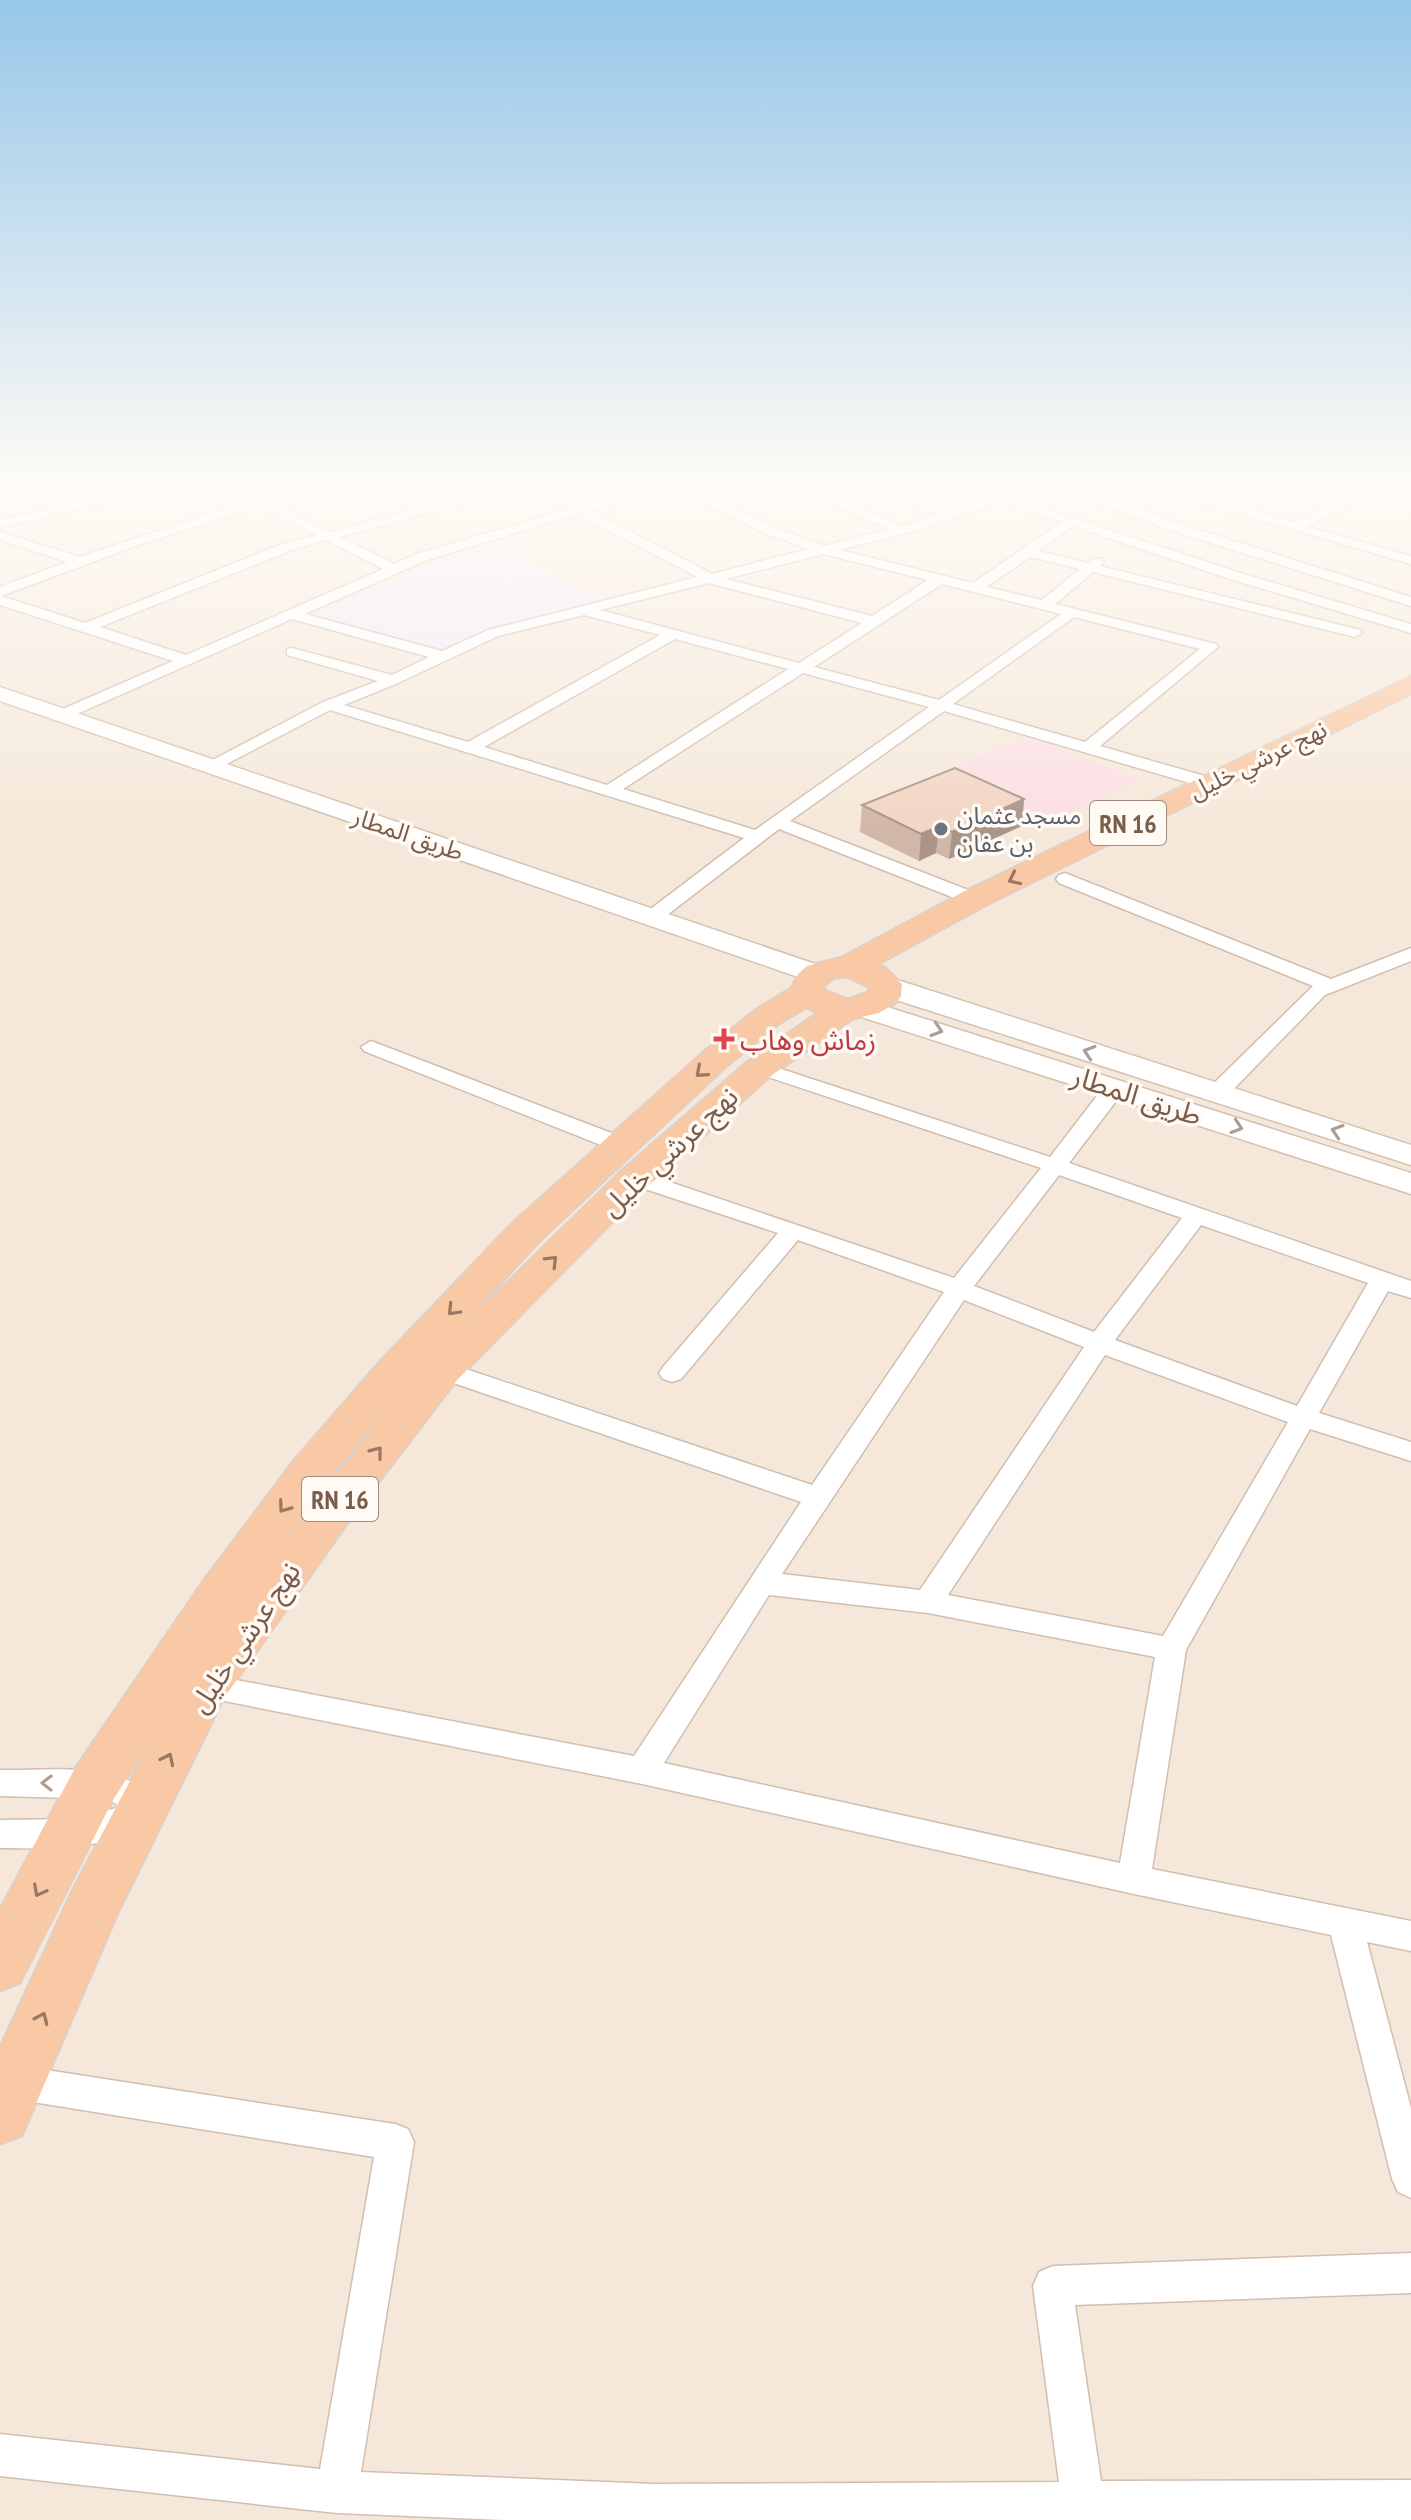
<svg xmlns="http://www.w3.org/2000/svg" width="1411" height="2520" viewBox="0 0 1411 2520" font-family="'PT Sans Narrow','Noto Sans Arabic',sans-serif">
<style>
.residential{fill:#f5e8da}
.education{fill:#f3e8fa}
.medical{fill:#fbdfe3}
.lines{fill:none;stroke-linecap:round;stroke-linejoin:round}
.minor-casing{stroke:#d1beb0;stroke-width:3}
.secondary-casing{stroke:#d6c0b0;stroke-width:3}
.trunk-casing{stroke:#dad1cd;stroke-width:3}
.minor{fill:#fff;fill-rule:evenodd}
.secondary{fill:#fff;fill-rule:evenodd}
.trunk{fill:#f9c8a4;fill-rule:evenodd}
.wall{fill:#d1b7a8}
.shaded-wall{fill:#aa9588}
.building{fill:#f3d5c3;stroke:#aa9588;stroke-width:2}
.oneway{stroke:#9a7763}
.oneway2{stroke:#af9d94}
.worship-dot{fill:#6b7280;stroke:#fffaf3;stroke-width:3}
.health-dot{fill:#e0444e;stroke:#fffaf3;stroke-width:3}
.labels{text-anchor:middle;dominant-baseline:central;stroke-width:7;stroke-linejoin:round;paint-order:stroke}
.far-street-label{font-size:24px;fill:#7a5c4d;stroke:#fffaf3}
.far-worship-label{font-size:24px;fill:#5b616d;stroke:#fffaf3;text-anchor:start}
.shield{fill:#fffaf3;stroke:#a28b7f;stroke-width:2}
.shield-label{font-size:26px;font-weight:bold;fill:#7a5c4d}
.health-label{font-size:28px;fill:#be3a42;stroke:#fffaf3;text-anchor:start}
.street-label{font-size:28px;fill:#7a5c4d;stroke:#fffaf3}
</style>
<rect width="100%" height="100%" fill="#fdf6ec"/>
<!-- residential -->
<path class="residential" d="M0,479H1411V2520H0Z"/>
<!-- education -->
<path class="education" d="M499,543L599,600L498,628L436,652L314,615L410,572Z"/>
<!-- medical -->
<path class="medical" d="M1028,735L1139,780L1034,831L922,780Z"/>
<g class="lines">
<defs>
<path id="minor" d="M8,479H23L67,505L182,479H203L0,528V520L54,508Z
M209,479H224L261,497L332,479H352L271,502L329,532L516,481L515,479H530L580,505L666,484L659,479H685L691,483L689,486L774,527L824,546L889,529L774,479H790L903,526L938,514L862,479H878L950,510L965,505L910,479H926L978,501L1006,492L981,479H997L1019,488L1045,479H1064L1063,481L1177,523L1411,597V606L1167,529L1051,486L1013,498L1237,572L1411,624V633L1227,578L1073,526L1038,551L1088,563L1092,559H1102L1104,562L1100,566L1360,630L1362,633L1355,637L1093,572L1055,604L1216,644L1218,647L1100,746L1215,779L1217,783L1215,787H1203L944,711L790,821L981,895L983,899L981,903H967L779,829L658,922L651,924L642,918L644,914L744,838L330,710L217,769H205L203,765L323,702L378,681L287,655V649L292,648L392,675L429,657L292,619L68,718H56V712L173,661L0,605V587L67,562L0,540V532L80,557L248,501ZM525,486L568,509L417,554L394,564L340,537ZM676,489L764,533L809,549L712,574L590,510ZM1000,502L1062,522L973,583L839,550L907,533ZM258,506L316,535L282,544L85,623L1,596L133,547ZM578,514L697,577L488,630L442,651L305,614L427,560ZM326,540L383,569L186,655L100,627L292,550ZM823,554L928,580L872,616L726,579ZM1030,557L1080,569L1042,600L986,587ZM709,583L862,623L799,663L600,610ZM942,584L1061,614L939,700L814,667ZM584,615L660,635L468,742L344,705L398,683L498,636ZM1074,617L1200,649L1085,742L953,704ZM675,639L788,669L607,785L484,747ZM803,673L929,707L755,830L623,789Z
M1138,479C1161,478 1190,496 1206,493C1229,490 1246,479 1269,479L1216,498L1293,522L1334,505L1283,488L1301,479H1317L1316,484L1302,488L1352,505L1306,526L1411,556V564L1198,502Z
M1348,479H1366L1411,493V501Z
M1065,873L1331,979L1411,948V961L1325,995L1225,1098H1209L1206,1093L1209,1088L1313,986L1059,883L1056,879L1059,875Z
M371,1041L627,1139L630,1144L627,1149H611L364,1051L361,1047Z
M760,1062L1050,1157L1107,1083H1123L1126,1088L1069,1163L1411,1281V1298L1388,1291L1319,1413L1411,1442V1461L1310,1429L1186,1650L1152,1869L1411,1921V1951L1367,1942L1411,2108V2198L1398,2192L1392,2179L1331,1935L1134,1894L642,1784L194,1695L190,1686L194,1677L205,1674L634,1756L801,1502L433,1376L429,1370L433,1364L442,1361L451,1364L812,1485L944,1292L798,1240L681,1379L672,1382L663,1379L659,1373L663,1367L778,1233L627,1183L624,1178L627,1173H643L954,1278L1041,1168L753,1072L749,1068ZM1059,1175L1182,1218L1094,1332L974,1286ZM1201,1225L1368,1283L1297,1406L1115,1340ZM964,1300L1084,1347L920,1590L782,1574ZM1105,1355L1288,1422L1163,1636L948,1595ZM769,1595L928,1613L1155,1657L1120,1863L664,1763Z
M0,1770C48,1771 135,1758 160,1809C140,1851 40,1849 0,1848V1820L75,1819L120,1807L109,1799L0,1796Z
M14,2065L395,2124L408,2129L414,2142L361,2472L654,2484L1059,2482L1033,2286L1039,2272L1053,2266L1411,2253V2293L1075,2305L1101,2481L1411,2480V2520H503L337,2513L0,2476V2434L320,2469L374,2157L14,2099L0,2091L1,2070Z"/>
<path id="secondary" d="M0,687L827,968L831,974L827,980L817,982L807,980L0,701Z
M885,976L1411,1145V1165L887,997L871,984L875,978Z
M862,999L1411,1173V1194L852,1014L848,1008L852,1002Z"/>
<path id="trunk" d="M1411,676V694L985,906L877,965L885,967L902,984L901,996L896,1003L879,1013L853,1019L772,1075L648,1186L457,1380L350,1520L224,1698L118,1913L22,2136L0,2144V2047L73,1889L152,1739L113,1800L20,1983L0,1991V1909L75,1768L203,1581L294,1460L381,1360L513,1222L702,1053L755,1010L791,988L798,974L807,966L842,957L963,892ZM847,977L868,987V992L848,999L826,991L824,986L835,978ZM806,1008L817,1013L748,1061L622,1170L457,1331L541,1240L726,1067L779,1024ZM399,1395L279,1548L326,1482Z"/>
</defs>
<!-- minor casing -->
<use href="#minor" class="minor-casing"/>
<!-- secondary casing -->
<use href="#secondary" class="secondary-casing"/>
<!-- trunk casing -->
<use href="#trunk" class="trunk-casing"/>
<!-- minor -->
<use href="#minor" class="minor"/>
<!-- secondary -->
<use href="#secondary" class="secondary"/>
<!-- trunk -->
<use href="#trunk" class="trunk"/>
</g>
<!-- wall -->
<path class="wall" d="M1024,799L1022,826L949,859L936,853L919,861L860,832L862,805Z"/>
<!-- shaded-wall -->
<path class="shaded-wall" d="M1024,799L1022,826L949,859L952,832Z
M939,826L936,853L919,861L921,834Z"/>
<!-- building -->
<path class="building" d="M955,768L1024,799L952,832L939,826L921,834L862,805Z"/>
<!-- one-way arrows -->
<defs><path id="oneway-chevron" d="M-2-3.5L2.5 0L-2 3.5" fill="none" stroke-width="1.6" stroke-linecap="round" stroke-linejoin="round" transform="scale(2)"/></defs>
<g class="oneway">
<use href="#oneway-chevron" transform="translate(1014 879) rotate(154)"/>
<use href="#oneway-chevron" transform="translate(701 1072) rotate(139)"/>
<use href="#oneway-chevron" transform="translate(552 1261) rotate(-45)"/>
<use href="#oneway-chevron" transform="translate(453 1310) rotate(134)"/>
<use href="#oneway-chevron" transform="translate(377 1452) rotate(-52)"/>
<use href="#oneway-chevron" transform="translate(284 1507) rotate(126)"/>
<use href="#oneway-chevron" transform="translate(168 1759) rotate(-64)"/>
<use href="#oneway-chevron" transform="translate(39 1891) rotate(118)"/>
<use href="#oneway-chevron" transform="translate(42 2018) rotate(-66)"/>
</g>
<g class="oneway2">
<use href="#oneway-chevron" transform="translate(937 1030) rotate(18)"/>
<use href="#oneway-chevron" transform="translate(1089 1052) rotate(-162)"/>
<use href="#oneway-chevron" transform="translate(1237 1127) rotate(18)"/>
<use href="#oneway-chevron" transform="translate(1337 1131) rotate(-162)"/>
<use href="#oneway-chevron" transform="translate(47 1783) rotate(-179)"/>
</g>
<!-- sky -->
<linearGradient id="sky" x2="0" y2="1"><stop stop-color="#97c7e8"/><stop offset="0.58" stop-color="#fefbf6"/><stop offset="1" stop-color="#fefbf6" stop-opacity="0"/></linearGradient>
<rect width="1411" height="832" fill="url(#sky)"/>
<!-- markers -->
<circle class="worship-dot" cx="941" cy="829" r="8"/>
<path class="health-dot" d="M720 1027h8v8h8v8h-8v8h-8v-8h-8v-8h8z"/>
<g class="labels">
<!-- far-street labels -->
<g class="far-street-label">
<text transform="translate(1258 760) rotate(-26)">نهج عرشي خليل</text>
<text transform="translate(408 834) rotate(19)">طريق المطار</text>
</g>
<!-- far-worship labels -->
<g class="far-worship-label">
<text x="957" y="815">مسجد عثمان<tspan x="957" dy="28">بن عفان</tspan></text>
</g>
<!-- shield labels -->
<g class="shield">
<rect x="1090" y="801" width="76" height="44" rx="6"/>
<rect x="302" y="1477" width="76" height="44" rx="6"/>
</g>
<g class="shield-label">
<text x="1128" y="823">RN 16</text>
<text x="340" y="1499">RN 16</text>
</g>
<!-- health labels -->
<g class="health-label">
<text x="740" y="1039">زماش وهاب</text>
</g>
<!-- street labels -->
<g class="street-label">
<text transform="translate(1137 1095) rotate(18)">طريق المطار</text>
<text transform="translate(669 1151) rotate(-43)">نهج عرشي خليل</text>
<text transform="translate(244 1637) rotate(-56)">نهج عرشي خليل</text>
</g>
</g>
</svg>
